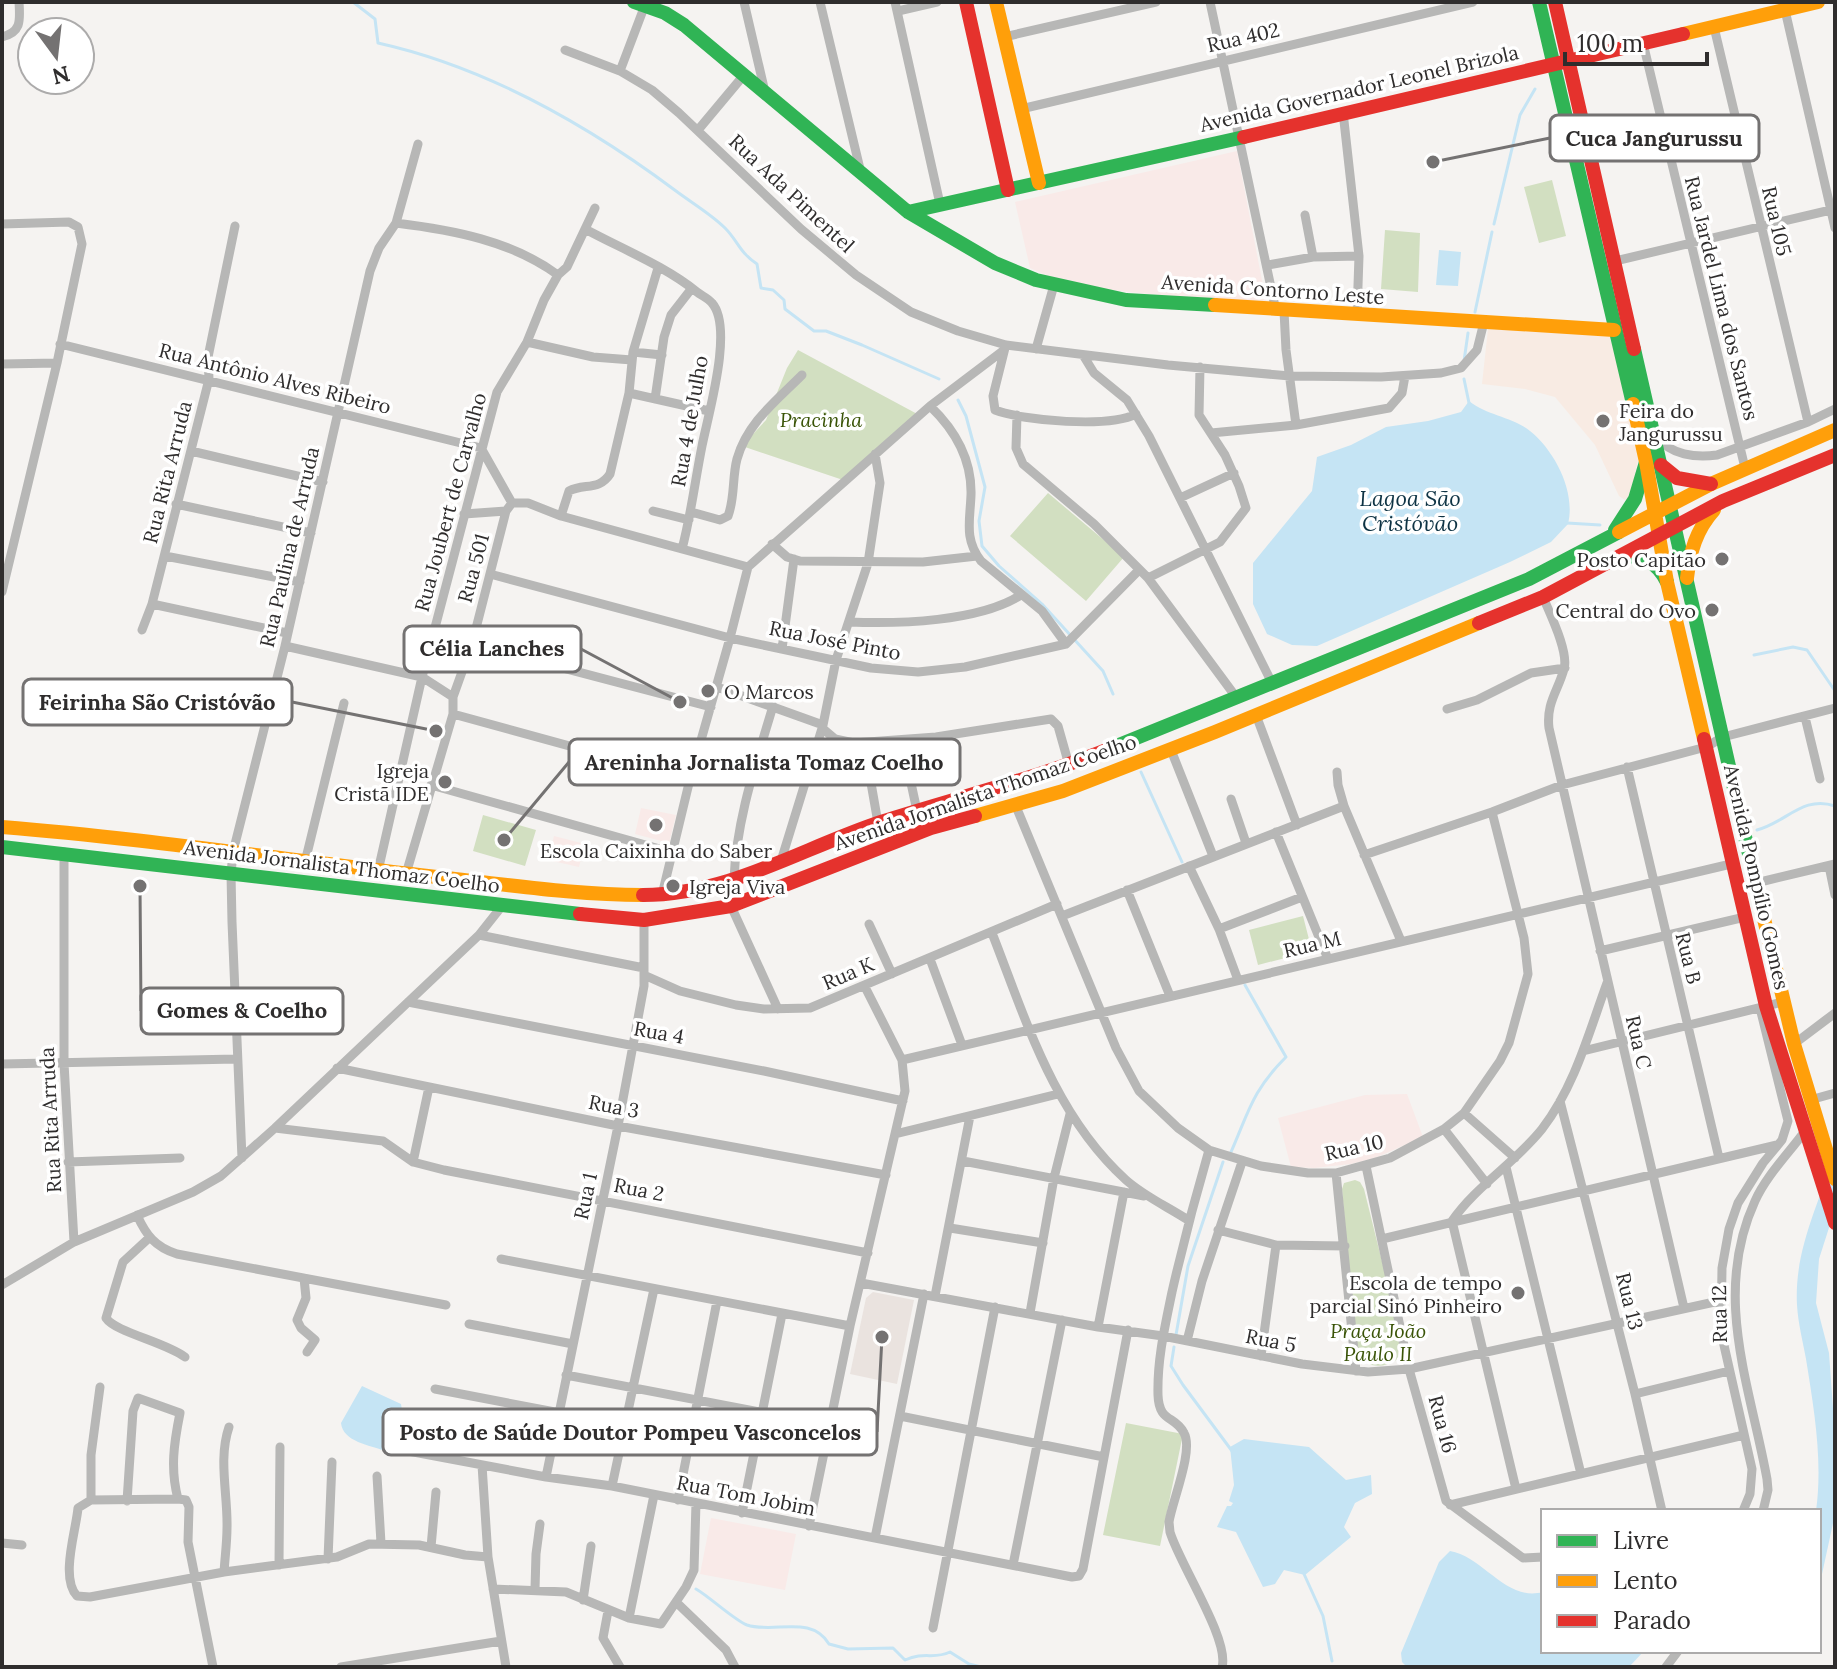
<svg xmlns="http://www.w3.org/2000/svg" width="1837" height="1669" viewBox="0 0 1837 1669" font-family="Lora,serif">
<style>
.commercial{fill:#f8ebe3}
.built{fill:#eae3df}
.education{fill:#f9eae8}
.green{fill:#d2dfc1}
.water{fill:#c5e4f4}
.lines{fill:none;stroke-linecap:round;stroke-linejoin:round}
.stream{stroke:#c5e4f4;stroke-width:3}
.street{stroke:#b7b7b6;stroke-width:9}
.fast{stroke:#30b455;stroke-width:14}
.slow{stroke:#ff9f0a;stroke-width:14}
.jam{stroke:#e5322d;stroke-width:14}
.poi-dot{fill:#747272;stroke:#fff;stroke-width:3}
.labels{text-anchor:middle;dominant-baseline:central;stroke-width:7;stroke-linejoin:round;paint-order:stroke}
.street-label{font-size:20px;fill:#2f2d2d;stroke:#fff}
.poi-label{font-size:20px;fill:#2f2d2d;stroke:#fff;text-anchor:end}
.park-label{font-size:20px;font-style:italic;fill:#3a5408;stroke:#fff}
.water-label{font-size:22px;font-style:italic;fill:#0e3344;stroke:#fff}
.leader{fill:none;stroke:#747272;stroke-width:3}
.callout-dot{fill:#747272;stroke:#fff;stroke-width:3}
.callout{fill:#fff;stroke:#747272;stroke-width:3}
.callout-label{font-size:22px;text-anchor:middle;font-weight:bold;fill:#2f2d2d}
</style>
<rect width="100%" height="100%" fill="#f5f3f1"/>
<!-- commercial -->
<path class="commercial" d="M1488,329L1612,334L1638,460L1630,496L1625,500L1619,496L1595,445L1555,397L1525,389L1482,384Z"/>
<!-- built -->
<path class="built" d="M873,1292L914,1300L897,1384L850,1374L866,1298Z"/>
<!-- education -->
<path class="education" d="M1237,151L1266,301L1179,297L1071,286L1030,268L1015,202Z
M641,808L676,815L669,843L635,834Z
M554,836L585,844L579,867L548,860Z
M1407,1094L1423,1137L1375,1158L1351,1164L1314,1168L1291,1167L1278,1118L1365,1095Z
M711,1518L796,1534L785,1590L700,1574Z"/>
<!-- green -->
<path class="green" d="M1552,180L1566,236L1539,243L1524,187Z
M1385,230L1420,233L1418,292L1381,289Z
M798,350L921,416L843,480L742,446L766,420L787,368Z
M1048,493L1124,557L1086,601L1010,536Z
M483,815L536,830L525,866L473,851Z
M1303,916L1312,951L1258,965L1249,930Z
M1355,1180L1360,1182L1364,1189L1402,1342L1398,1359C1380,1370 1367,1368 1356,1351L1342,1189L1344,1183Z
M1126,1423L1183,1434L1160,1546L1103,1535Z"/>
<!-- water -->
<path class="water" d="M1439,250L1461,252L1458,286L1436,285Z
M1469,401C1488,416 1513,417 1530,431C1555,451 1576,492 1568,524L1551,542L1510,562L1317,646L1292,645L1267,634L1253,604V563L1312,491L1317,457L1351,445L1386,427L1428,421L1461,412Z
M1835,1152V1209L1819,1259L1816,1303L1829,1353L1835,1436V1514L1819,1588V1511H1816C1823,1461 1814,1409 1806,1359C1803,1342 1798,1323 1797,1305C1794,1250 1819,1204 1835,1152Z
M362,1386L401,1404L403,1416L385,1451C370,1445 343,1442 341,1423Z
M1244,1439L1309,1447L1346,1480L1371,1475L1372,1494L1355,1503L1344,1527L1351,1537L1305,1575L1284,1570L1275,1584L1263,1587L1236,1532L1217,1527L1227,1506H1231L1233,1503L1229,1501L1234,1485L1230,1447Z
M1450,1551C1484,1557 1506,1602 1543,1592V1651H1644L1629,1667H1407L1402,1662L1401,1653L1439,1562Z"/>
<g class="lines">
<!-- stream -->
<path class="stream" d="M353,2L375,19L378,43C486,67 589,126 676,191C692,203 711,214 725,228C738,241 739,252 757,264L761,288L773,290L784,300L785,309L814,331H826L862,345L939,379
M1494,224L1520,115L1535,89
M1475,312L1492,232
M1464,361L1468,333
M1464,379L1469,403
M958,400L966,416L985,487L979,521L982,546L999,566L1042,604L1103,671L1113,694
M1567,523L1600,525
M1754,655L1793,647L1807,650L1835,691
M1141,772L1182,862
M1757,830C1787,822 1803,795 1835,806
M1231,1152C1249,1111 1252,1091 1286,1057L1245,985
M1176,1335L1188,1266L1223,1162
M1174,1347L1171,1366L1183,1385L1232,1451
M1304,1574L1323,1616L1332,1661
M696,1589C710,1597 734,1620 747,1625C774,1634 811,1614 829,1644L848,1649L893,1648L905,1660C925,1651 933,1660 950,1652L969,1664L981,1667"/>
<!-- street -->
<path class="street" d="M744,2L765,92
M820,2L861,173
M895,2L940,204
M1210,2L1276,311
M1785,10L1835,228
M898,11L937,2
M1714,27L1808,422
M2,37C22,32 20,20 19,2
M1004,37L1156,2
M1643,43L1745,468
M565,50L620,71L652,90L679,113L801,229L856,275L911,312L958,331L1006,345L1168,365L1290,376L1381,377L1441,373L1461,368L1477,350L1484,322
M620,71L645,5
M1021,109L1473,2
M1343,112L1359,256
M698,130L744,75
M1305,215L1313,257
M396,223C453,230 512,241 558,275
M2,224L69,222L78,227L82,244L57,363L2,592
M585,229C622,249 665,266 697,292C702,296 708,298 712,303C734,328 708,415 702,446C695,481 691,515 682,549
M1615,261L1835,209
M1268,265L1313,257L1359,256L1357,315
M1284,311L1286,350L1296,425
M527,342L593,357L632,360
M60,344L481,448L512,503
M1005,348L993,396L995,410C1024,421 1109,428 1136,414
M1036,349L1054,285
M633,352L662,355
M1083,355L1094,373L1127,400L1149,436L1272,683
M2,364L57,363
M629,393L709,411
M655,399L664,337L671,315L692,288
M930,406C955,430 972,460 971,495C970,521 964,539 981,561L1042,611L1066,644
M1017,415L1016,448L1023,464L1094,524L1148,578L1236,697
M1211,433L1296,425L1389,408L1402,393L1405,376
M1658,437C1670,455 1696,458 1717,455L1808,422L1835,409
M191,451L323,482
M1180,498L1234,473
M512,503H528L561,516L748,567
M176,504L311,533
M653,511L689,520
M691,512L720,520L728,516C735,498 732,478 737,459C747,423 776,401 802,375
M464,514L506,511
M561,516L569,491C584,483 599,491 610,474L629,393L633,352L658,268
M772,544L787,557L800,561L923,562L977,556
M165,556L300,582
M490,574L730,638L871,668L918,672L965,667L1066,644L1139,570
M1148,578L1220,542L1246,508L1239,486L1225,455L1199,415L1200,367
M1543,597C1550,614 1569,652 1564,669C1558,691 1546,703 1549,728L1684,1308
M152,604L287,633
M849,622C898,624 979,622 1021,595
M142,630L152,604L209,379L208,357L235,226
M472,644L711,707
M285,646L422,677L453,697
M782,649L794,559
M717,687L823,725
M1447,709L1477,700L1531,673L1565,668
M453,714L690,779
M1256,715L1297,825
M1805,717L1820,779
M822,728L835,739L854,743L936,737L1051,719L1058,726L1069,765
M902,741L917,811
M864,743L878,823
M1171,750L1213,856
M1627,767L1719,1158
M1337,772L1338,785L1344,806L1401,941
M431,785L674,853
M1231,799L1246,843
M1015,804L1116,1048L1139,1091L1178,1128L1209,1150L1261,1166L1308,1173H1336L1390,1158L1444,1129L1464,1113L1500,1061L1509,1043L1528,974L1524,938L1492,812
M1276,832L1328,959
M64,852V1063L74,1242
M1364,855L1492,812L1562,785L1706,747L1723,737L1835,708
M781,861L823,725L836,660L868,563L880,483L875,454
M305,862L344,703
M1189,866L1219,929L1238,980
M1829,866L1835,895
M378,871L422,677L497,392L527,342L544,300L558,275L567,267L595,208
M406,874L453,714V697L472,644L506,511L512,503
M734,880C736,821 756,763 773,706
M1756,883L1835,864
M1127,890L1170,996
M662,895L690,779L730,638L748,567L930,406L1004,350
M731,906L778,1009
M1062,916L1344,806
M869,924L892,974
M1219,929L1302,897
M992,933C1026,1020 1054,1115 1126,1180C1144,1196 1168,1207 1188,1220
M479,935L644,968
M1600,951L1745,917
M930,959L962,1045
M644,975L680,991L736,1005L764,1009L810,1008L1057,904
M408,1002L764,1071L903,1101
M1794,1044L1835,1013
M1583,1051L1783,1002
M902,1060L1731,864
M2,1064L236,1059
M337,1068L618,1126L886,1175
M1810,1100L1835,1093
M1560,1101L1635,1394L1662,1511
M1464,1113L1515,1158
M275,1128L383,1141L413,1162L444,1170L868,1253
M1444,1129L1487,1184
M895,1134L1058,1094
M1209,1150C1195,1198 1183,1244 1172,1292C1165,1326 1157,1360 1158,1395C1159,1423 1175,1415 1184,1433C1194,1450 1172,1502 1169,1522L1170,1532C1179,1563 1230,1640 1222,1667
M242,1158L232,922L231,874L233,852L285,646L370,271L379,248L396,223L418,144
M963,1161L1144,1196
M68,1162L180,1158
M413,1162L429,1087
M1366,1166L1409,1369L1446,1501L1523,1558L1543,1557
M1506,1167L1581,1474
M1336,1173L1356,1371
M137,1215C146,1235 155,1247 177,1254L446,1305
M950,1228L1043,1243
M1218,1230L1276,1245L1345,1246
M149,1238L123,1262L106,1318C115,1332 165,1342 185,1357
M1382,1239L1777,1145
M501,1259L850,1326
M304,1278L306,1298L297,1320L301,1328L315,1340L307,1352
M861,1283L1098,1327L1163,1336L1302,1364L1368,1372L1409,1369L1719,1301
M2,1285L74,1242L193,1192L221,1176L275,1128L479,935L502,906
M935,1296L970,1116
M1030,1313L1054,1178L1070,1114
M469,1324L573,1344
M1098,1327L1124,1192
M1187,1341L1202,1281L1242,1162
M1261,1356L1276,1245
M566,1375L828,1425
M100,1387L91,1455V1500L78,1508C76,1531 60,1578 77,1596L90,1597L224,1572L337,1557L369,1544L419,1545L465,1555L488,1557
M435,1389L560,1413
M1635,1394L1729,1371
M900,1416L1104,1457
M403,1450L546,1477L612,1486L1072,1577L1079,1576L1083,1569L1128,1330
M482,1465L488,1557L506,1667
M377,1476L381,1543
M546,1477L618,1126L644,986V920
M612,1486L654,1289
M1516,1489L1452,1221C1476,1186 1515,1163 1542,1129C1575,1086 1589,1032 1607,983
M91,1500L178,1499
M678,1500L717,1301
M127,1501L133,1411L138,1398L180,1413C174,1443 170,1469 178,1499L186,1500L189,1507L188,1542L213,1667
M1450,1505L1744,1435
M1743,1511L1750,1494L1752,1469L1721,1332L1722,1268L1729,1229L1738,1203L1763,1163L1782,1140L1788,1121L1760,1008
M1763,1511L1768,1490L1767,1479C1750,1385 1712,1295 1755,1201C1766,1176 1789,1153 1805,1131
M742,1513L782,1314
M809,1526L850,1326L905,1091L902,1060L865,987
M875,1538L924,1294
M2,1543L22,1545
M431,1547L436,1492
M328,1559L332,1462
M279,1565L280,1447
M1013,1565L1062,1320
M224,1572C225,1557 227,1542 227,1528C228,1495 218,1459 229,1427
M493,1589L566,1592L629,1618L661,1624L686,1587L694,1570L696,1503
M535,1589L536,1554L540,1524
M583,1600L591,1546
M676,1602L726,1650L735,1667
M608,1611L603,1638L620,1667
M629,1618L654,1495
M933,1628L995,1307
M341,1667L501,1641
M1666,1667L1678,1651"/>
<!-- fast -->
<path class="fast" d="M634,2L665,13L684,25L908,212L995,263L1036,280L1126,300L1215,305
M1539,2L1633,404
M908,212L1244,137
M1634,349L1759,898
M1615,530L1635,499L1646,462
M1621,556C1643,555 1657,562 1667,582
M1114,747L1529,579L1619,532
M2,847L580,914"/>
<!-- slow -->
<path class="slow" d="M996,2L1039,183
M1683,34L1818,2
M1215,305L1614,330
M1633,404L1646,462L1667,582L1704,739
M1619,532L1711,484L1835,430
M1687,578C1690,552 1696,530 1714,510
M975,816L1063,791L1215,732L1479,623
M2,827C154,839 304,863 455,879C518,886 580,895 643,895
M1759,898L1794,1044L1835,1179"/>
<!-- jam -->
<path class="jam" d="M966,2L1008,190
M1555,2L1634,349
M1244,137L1683,34
M1661,465L1677,478L1711,484
M1479,623L1543,597L1723,501L1835,455
M1704,739L1766,1006L1835,1223
M643,895C729,895 802,848 881,822C959,797 1038,778 1114,747
M580,914L644,920L731,906L931,828L975,816"/>
</g>
<!-- markers -->
<g class="poi-dot">
<circle cx="1603" cy="421" r="8"/>
<circle cx="1722" cy="559" r="8"/>
<circle cx="1712" cy="610" r="8"/>
<circle cx="708" cy="691" r="8"/>
<circle cx="445" cy="782" r="8"/>
<circle cx="656" cy="825" r="8"/>
<circle cx="673" cy="886" r="8"/>
<circle cx="1518" cy="1293" r="8"/>
</g>
<g class="labels">
<!-- street labels -->
<g class="street-label">
<text transform="translate(1243 37) rotate(-13)">Rua 402</text>
<text transform="translate(1359 88) rotate(-13)">Avenida Governador Leonel Brizola</text>
<text transform="translate(792 193) rotate(43)">Rua Ada Pimentel</text>
<text transform="translate(1777 221) rotate(77)">Rua 105</text>
<text transform="translate(1273 289) rotate(4)">Avenida Contorno Leste</text>
<text transform="translate(1722 298) rotate(76)">Rua Jardel Lima dos Santos</text>
<text transform="translate(275 378) rotate(14)">Rua Antônio Alves Ribeiro</text>
<text transform="translate(689 421) rotate(-80)">Rua 4 de Julho</text>
<text transform="translate(167 472) rotate(-76)">Rua Rita Arruda</text>
<text transform="translate(450 502) rotate(-75)">Rua Joubert de Carvalho</text>
<text transform="translate(289 547) rotate(-77)">Rua Paulina de Arruda</text>
<text transform="translate(473 568) rotate(-75)">Rua 501</text>
<text transform="translate(835 640) rotate(11)">Rua José Pinto</text>
<text transform="translate(985 792) rotate(-19)">Avenida Jornalista Thomaz Coelho</text>
<text transform="translate(342 866) rotate(7)">Avenida Jornalista Thomaz Coelho</text>
<text transform="translate(1757 877) rotate(77)">Avenida Pompílio Gomes</text>
<text transform="translate(1312 944) rotate(-13)">Rua M</text>
<text transform="translate(1689 958) rotate(76)">Rua B</text>
<text transform="translate(848 973) rotate(-23)">Rua K</text>
<text transform="translate(659 1032) rotate(10)">Rua 4</text>
<text transform="translate(1639 1042) rotate(77)">Rua C</text>
<text transform="translate(614 1106) rotate(11)">Rua 3</text>
<text transform="translate(50 1120) rotate(-93)">Rua Rita Arruda</text>
<text transform="translate(1354 1147) rotate(-13)">Rua 10</text>
<text transform="translate(639 1189) rotate(11)">Rua 2</text>
<text transform="translate(585 1196) rotate(-78)">Rua 1</text>
<text transform="translate(1630 1301) rotate(76)">Rua 13</text>
<text transform="translate(1719 1314) rotate(-91)">Rua 12</text>
<text transform="translate(1271 1340) rotate(11)">Rua 5</text>
<text transform="translate(1443 1424) rotate(75)">Rua 16</text>
<text transform="translate(746 1495) rotate(11)">Rua Tom Jobim</text>
</g>
<!-- poi labels -->
<g class="poi-label">
<text x="1619" y="410" text-anchor="start">Feira do<tspan x="1619" dy="23">Jangurussu</tspan></text>
<text x="1706" y="559">Posto Capitão</text>
<text x="1696" y="610">Central do Ovo</text>
<text x="724" y="691" text-anchor="start">O Marcos</text>
<text x="429" y="770">Igreja<tspan x="429" dy="23">Cristã IDE</tspan></text>
<text x="656" y="850" text-anchor="middle">Escola Caixinha do Saber</text>
<text x="689" y="886" text-anchor="start">Igreja Viva</text>
<text x="1502" y="1282">Escola de tempo<tspan x="1502" dy="23">parcial Sinó Pinheiro</tspan></text>
</g>
<!-- park labels -->
<g class="park-label">
<text x="821" y="419">Pracinha</text>
<text x="1378" y="1330">Praça João<tspan x="1378" dy="23">Paulo II</tspan></text>
</g>
<!-- water labels -->
<g class="water-label">
<text x="1410" y="498">Lagoa São<tspan x="1410" dy="25">Cristóvão</tspan></text>
</g>
</g>
<!-- callouts -->
<path class="leader" d="M1433 162L1550 138M680 702L581 649M436 731L292 702M504 840L569 762M140 886L141 1011M882 1337L877 1432"/>
<g class="callout-dot">
<circle cx="1433" cy="162" r="8"/>
<circle cx="680" cy="702" r="8"/>
<circle cx="436" cy="731" r="8"/>
<circle cx="504" cy="840" r="8"/>
<circle cx="140" cy="886" r="8"/>
<circle cx="882" cy="1337" r="8"/>
</g>
<g class="callout">
<rect x="1550" y="115" width="209" height="46" rx="8"/>
<rect x="404" y="626" width="177" height="46" rx="8"/>
<rect x="23" y="679" width="269" height="46" rx="8"/>
<rect x="569" y="739" width="391" height="46" rx="8"/>
<rect x="141" y="988" width="202" height="46" rx="8"/>
<rect x="383" y="1409" width="494" height="46" rx="8"/>
</g>
<g class="callout-label">
<text x="1654" y="146">Cuca Jangurussu</text>
<text x="492" y="656">Célia Lanches</text>
<text x="157" y="710">Feirinha São Cristóvão</text>
<text x="764" y="770">Areninha Jornalista Tomaz Coelho</text>
<text x="242" y="1018">Gomes &amp; Coelho</text>
<text x="630" y="1440">Posto de Saúde Doutor Pompeu Vasconcelos</text>
</g>
<!-- border -->
<rect width="1837" height="1669" fill="none" stroke="#2f2d2d" stroke-width="8"/>
<!-- legend -->
<rect x="1541" y="1509" width="280" height="144" fill="#ffffff" stroke="#acabab" stroke-width="2"/>
<rect x="1557" y="1535" width="40" height="12" fill="#30b455" stroke="#acabab" stroke-width="2"/>
<text x="1613" y="1549" font-size="24" fill="#2f2d2d">Livre</text>
<rect x="1557" y="1575" width="40" height="12" fill="#ff9f0a" stroke="#acabab" stroke-width="2"/>
<text x="1613" y="1589" font-size="24" fill="#2f2d2d">Lento</text>
<rect x="1557" y="1615" width="40" height="12" fill="#e5322d" stroke="#acabab" stroke-width="2"/>
<text x="1613" y="1629" font-size="24" fill="#2f2d2d">Parado</text>
<!-- north arrow -->
<g transform="translate(56 56) rotate(165)"><circle r="38" fill="#ffffff" stroke="#acabab" stroke-width="2"/>
<path d="M0-6L14 30L0 20L-14 30Z" fill="#747272"/>
<text y="-12" font-size="22" font-weight="bold" text-anchor="middle" fill="#2f2d2d">N</text>
</g>
<!-- scale -->
<path d="M1565 52v12h142v-12" fill="none" stroke="#2f2d2d" stroke-width="4"/>
<text x="1577" y="52" font-size="24" fill="#2f2d2d" stroke="#ffffff" stroke-width="6" paint-order="stroke">100 m</text>
</svg>
